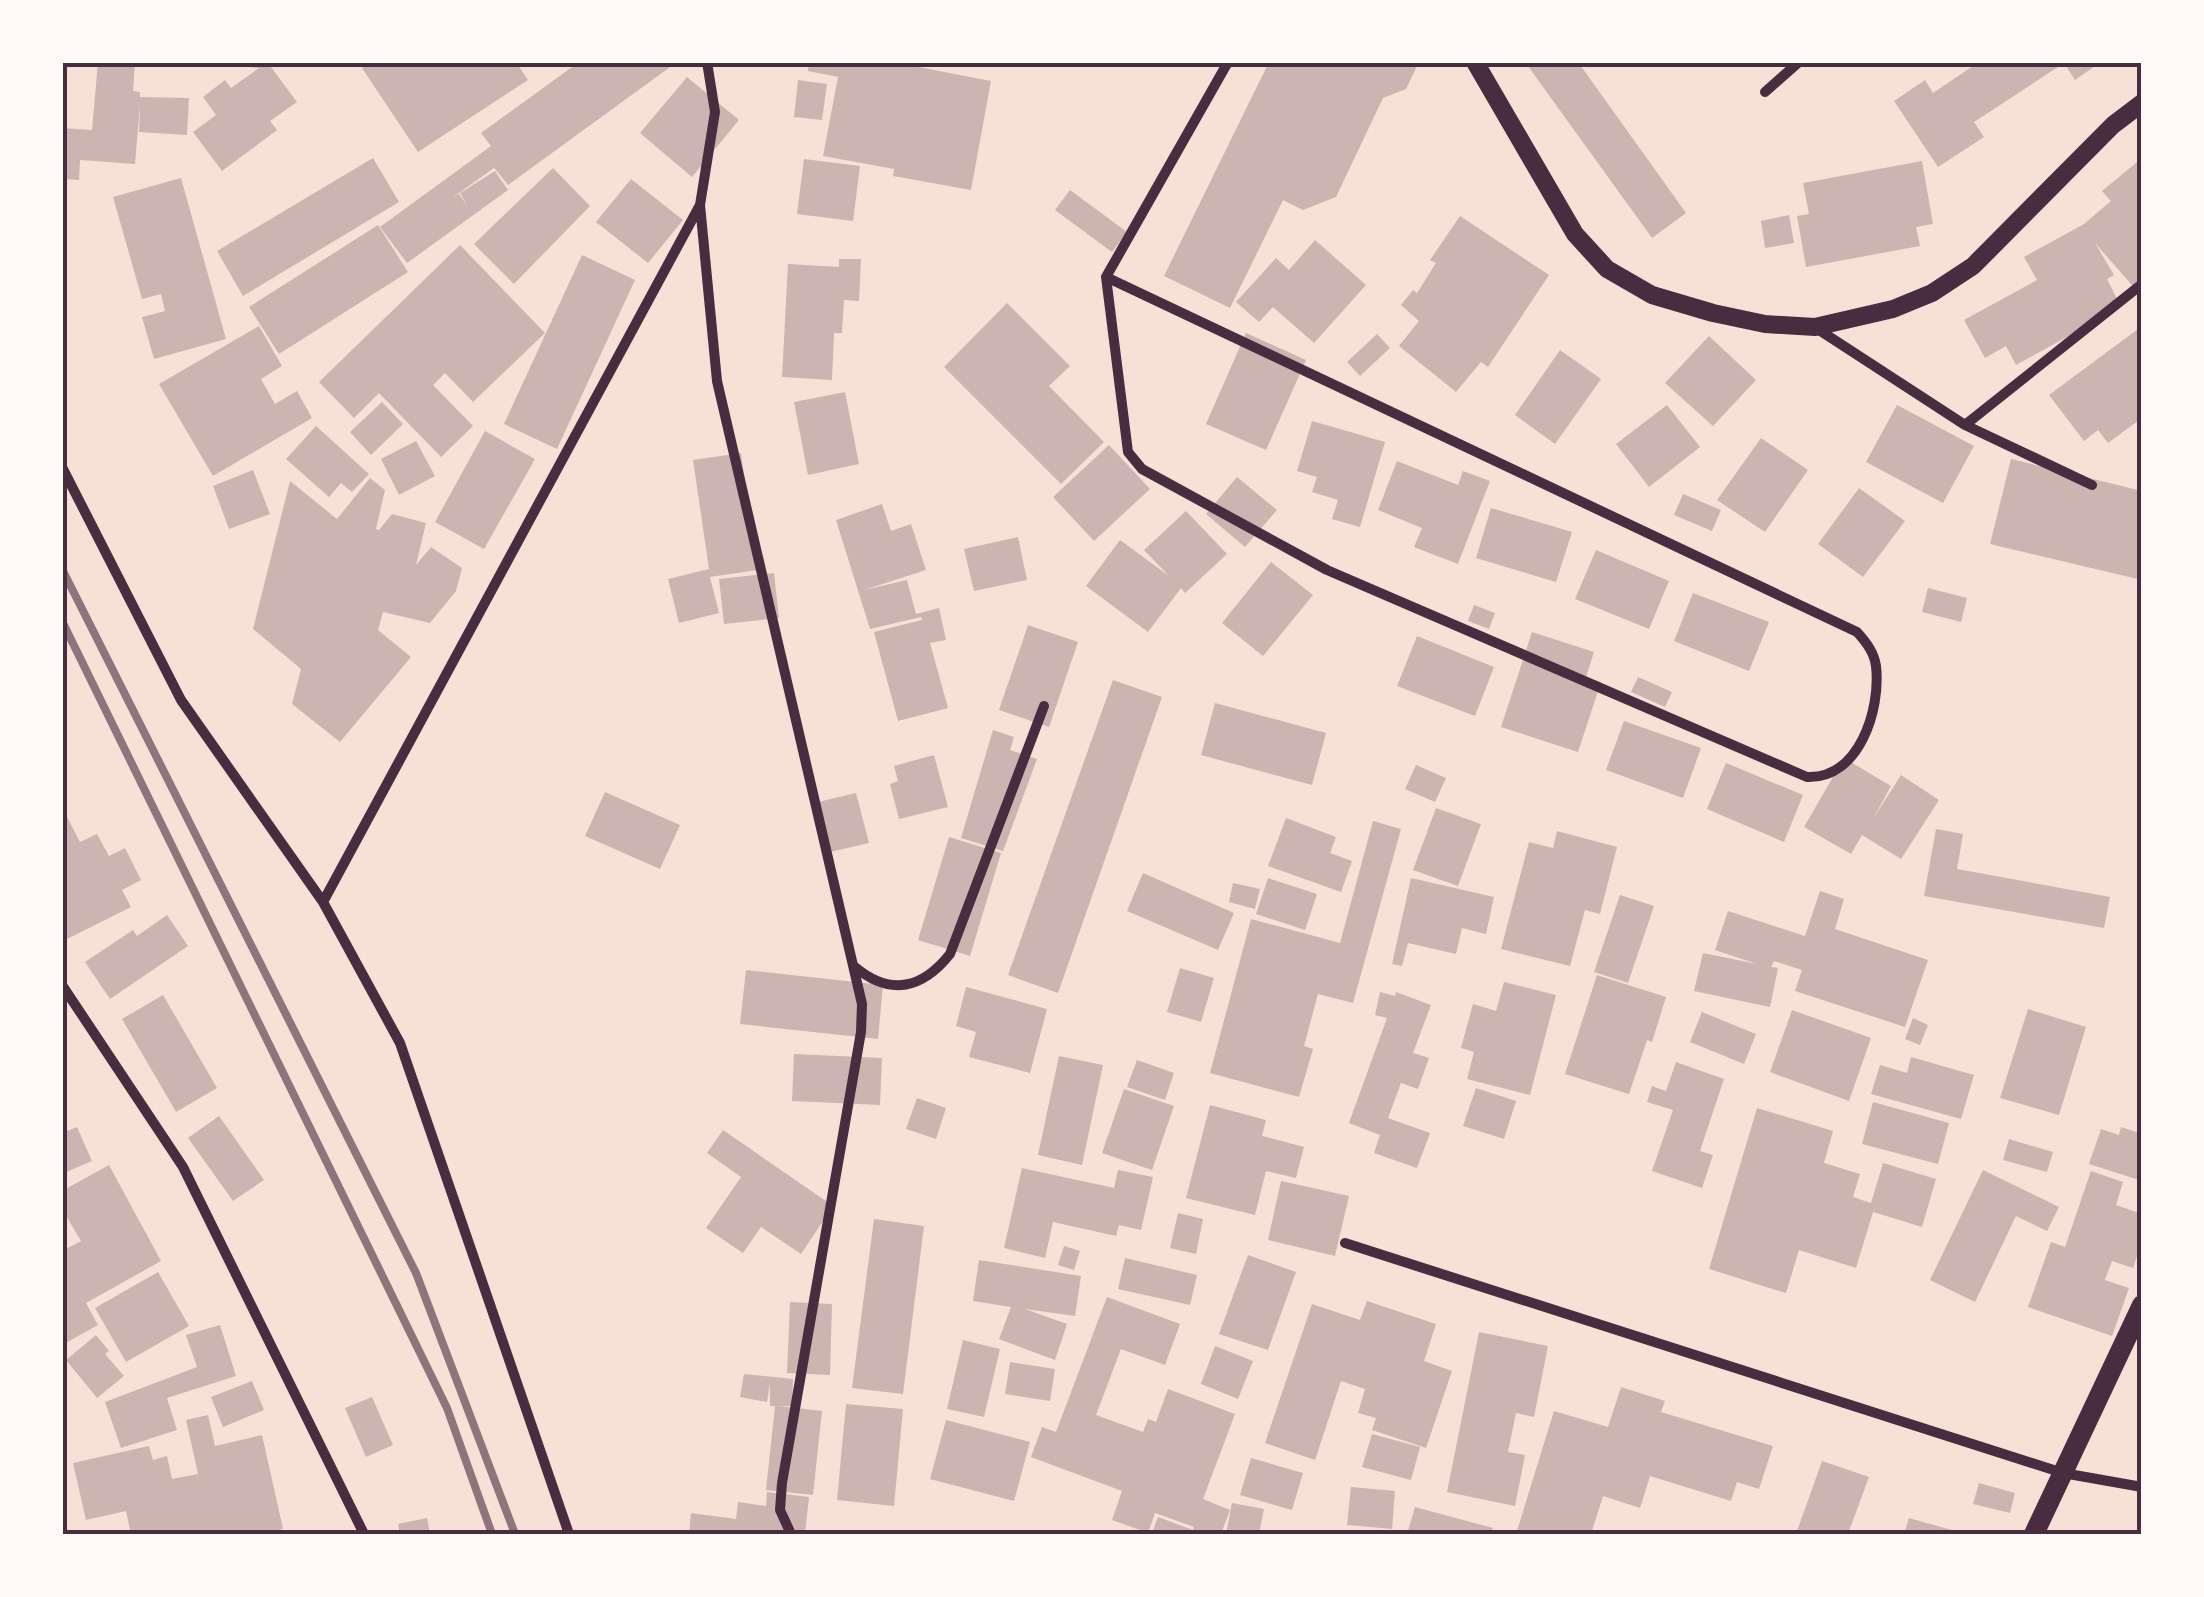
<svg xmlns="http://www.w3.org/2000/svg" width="2204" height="1597" viewBox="0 0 2204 1597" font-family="Poppins,sans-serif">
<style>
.building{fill:#ccb4b1}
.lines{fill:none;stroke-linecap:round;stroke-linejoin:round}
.minor{stroke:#4a2c40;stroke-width:10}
.tertiary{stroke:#4a2c40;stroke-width:18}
.secondary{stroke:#4a2c40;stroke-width:20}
.rail{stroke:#8f747c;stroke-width:8}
.neatline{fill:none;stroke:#4a2c40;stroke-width:4}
</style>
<rect width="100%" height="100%" fill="#f7e1d7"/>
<!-- building -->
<path class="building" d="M98,62H135L133,91L140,92V97L189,98L187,135L139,132L140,104L135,164L80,160L79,180L62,179V128L92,130Z
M232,62H271V67L297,102L270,121L277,130L222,171L193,132L216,115L203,97L225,80L231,88L259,68L232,65Z
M371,62H516L528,80L418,152L362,68Z
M579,62H677L508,185L492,165L494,168L452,198L459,194L468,207L460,193L495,171L508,190L407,263L380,227L491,146L481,133Z
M809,62H909L908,65L991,81L971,190L893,176L894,169L823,156L838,77L808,71Z
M1269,62H1419L1406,89L1383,98L1336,197L1303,210L1283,200L1230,308L1164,276Z
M1525,62H1578L1686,213L1652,238Z
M1979,62H2101L2075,80L2064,63L1974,122L1984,137L1938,167L1894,101L1925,80L1933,93Z
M687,77L739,120L692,177L640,133Z
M798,80L827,84L822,120L794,117Z
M373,158L399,202L243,296L217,251Z
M2142,158V289L2138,292L2095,243L2114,275L2107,279L2121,307L2016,365L2006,346L1985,358L1964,320L2037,280L2024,257L2084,224L2111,201L2102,191Z
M804,159L860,166L853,221L797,214Z
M1922,161L1933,224L1916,227L1920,246L1806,267L1797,216L1809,214L1803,183Z
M553,168L590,206L514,284L474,244Z
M181,178L226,339L154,359L142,317L165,311L161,294L142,299L113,197Z
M631,179L683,220L648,263L596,222Z
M1070,190L1127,232L1112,252L1055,210Z
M1789,215L1794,243L1765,248L1761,221Z
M1460,216L1549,275L1488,367L1481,362L1456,392L1399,346L1419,321L1401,305L1413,290L1417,293L1436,263L1430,260Z
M378,225L408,272L279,354L249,307Z
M1315,240L1366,285L1314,343L1273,307L1259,322L1236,302L1276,258L1289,270Z
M460,245L545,333L473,402L445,373L433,385L473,426L441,457L379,393L354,418L319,382Z
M582,255L635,280L557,449L504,424Z
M839,259H861L859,301L844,300L842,333H834L832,380L782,377L788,264L839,267Z
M1007,303L1070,366L1049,386L1104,442L1061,484L944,367Z
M259,326L282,366L261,379L275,404L297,391L312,418L213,476L159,384Z
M2142,326V418L2108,443L2098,430L2084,441L2049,395Z
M1246,333L1306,360L1266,450L1206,424Z
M1377,334L1390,348L1360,376L1347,362Z
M1709,336L1756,380L1713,426L1665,383Z
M1560,350L1601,379L1555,444L1515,415Z
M845,392L859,464L808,475L794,402Z
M382,402L403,424L371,455L350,432Z
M1667,405L1700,447L1649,487L1616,444Z
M1897,405L1974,446L1943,503L1866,462Z
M1312,421L1385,442L1360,527L1332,519L1338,500L1312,492L1317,477L1297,471Z
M316,426L369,474L352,492L341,483L329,497L286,459Z
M485,431L535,459L484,549L435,522Z
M1761,438L1808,470L1765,532L1717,500Z
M416,441L435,476L399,495L381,459Z
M1109,445L1150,489L1094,541L1053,497Z
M741,453L758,570L710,577L719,613L679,623L668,579L709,569L693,460Z
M2011,459L2142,491V580L1990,544Z
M1397,461L1458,485L1463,471L1490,481L1458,564L1414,547L1422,528L1378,510Z
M253,470L270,514L229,529L213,486Z
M1237,477L1277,510L1245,547L1206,514Z
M370,478L385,490L376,529L379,530L392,514L426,523L416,565L431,547L462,568L456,591L430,623L383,612L378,630L411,657L340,742L292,704L301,669L253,629L290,481L337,519Z
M1859,488L1905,521L1863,577L1818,544Z
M1683,494L1721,510L1712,531L1674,515Z
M882,504L891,531L911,524L926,570L864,590L907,580L916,614L939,608L946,640L930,643L948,708L898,721L874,632L922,620L921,617L870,629L836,520Z
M1491,508L1572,532L1556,582L1476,558Z
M1186,511L1227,554L1185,593L1181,588L1148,632L1086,586L1120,540L1169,576L1144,550Z
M1018,537L1027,580L974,591L964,549Z
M1596,550L1669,581L1649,629L1575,599Z
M1271,562L1313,595L1263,656L1222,623Z
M774,573L779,618L724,624L719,579Z
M1928,588L1967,598L1961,622L1922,612Z
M1693,593L1769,622L1749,671L1674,641Z
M1474,605L1495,613L1489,629L1468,621Z
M1028,625L1078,642L1049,727L999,710Z
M1532,632L1594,652L1586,677L1601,682L1578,752L1501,727Z
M1417,636L1494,667L1475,716L1397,686Z
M1638,677L1672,692L1665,707L1631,692Z
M1113,680L1162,697L1058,993L1008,975Z
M1215,703L1326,733L1312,785L1201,755Z
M1624,721L1701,748L1683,798L1606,770Z
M993,730L1014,737L1010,750L1037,759L1003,851L961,838Z
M934,755L948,807L899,819L890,784L898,781L894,766Z
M1844,758L1891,786L1873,819L1901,775L1939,800L1901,859L1862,835L1851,854L1804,827Z
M1726,763L1803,795L1784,842L1707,809Z
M1416,765L1446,778L1435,802L1405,789Z
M605,792L680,825L660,869L585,836Z
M856,793L869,843L830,852L818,802Z
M62,807L80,842L97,834L109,856L125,848L141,880L122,890L131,907L67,939L62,930Z
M1436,808L1481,824L1458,886L1413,870Z
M1286,818L1336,837L1330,853L1352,861L1341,892L1268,866Z
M1373,821L1401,829L1353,1003L1318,994L1304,1046L1313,1049L1299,1097L1210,1073L1251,919L1340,943Z
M1936,829L1963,834L1957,869L2110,897L2104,928L1924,896Z
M1557,831L1617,847L1600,914L1585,910L1570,966L1501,949L1529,842L1553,848Z
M949,837L1001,853L970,956L918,940Z
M1143,873L1234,913L1218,950L1127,911Z
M1268,878L1317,894L1305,930L1256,914Z
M1411,878L1494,897L1486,934L1462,928L1456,954L1408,943L1402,966L1392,964Z
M1233,883L1260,889L1255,909L1229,902Z
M1820,891L1844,899L1835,929L1928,960L1905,1027L1795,991L1802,970L1774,961L1771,967L1778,968L1770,1007L1694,991L1703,953L1757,964L1715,950L1728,911L1805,936Z
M1620,895L1654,906L1628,983L1594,972Z
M167,915L188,946L110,999L85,962L133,930L137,936Z
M1180,968L1214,978L1201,1022L1167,1012Z
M746,970L883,985L878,1039L740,1024Z
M1597,975L1666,997L1652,1042L1647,1040L1629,1094L1565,1074Z
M1504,982L1556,995L1530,1095L1467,1079L1474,1052L1461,1048L1473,1004L1496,1011Z
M966,987L1047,1009L1030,1073L969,1057L976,1032L956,1026Z
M1380,992L1395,996L1396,992L1431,1005L1413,1053L1429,1058L1418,1089L1401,1083L1388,1118L1430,1133L1417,1168L1374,1153L1380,1135L1349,1123L1387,1018L1375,1015Z
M163,995L217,1088L176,1112L122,1019Z
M2028,1009L2086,1027L2059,1115L2000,1098Z
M1792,1010L1871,1038L1849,1101L1770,1072Z
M1702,1012L1756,1034L1744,1064L1690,1042Z
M1913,1018L1928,1025L1920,1045L1905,1039Z
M794,1054L882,1058L880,1105L792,1101Z
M1059,1056L1103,1065L1082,1165L1038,1155Z
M1911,1057L1974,1075L1961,1119L1871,1094L1880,1065L1907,1073Z
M1137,1060L1174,1073L1165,1100L1127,1087Z
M1676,1062L1724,1079L1700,1151L1713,1155L1702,1188L1652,1171L1673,1110L1647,1102L1652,1086L1666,1091Z
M1476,1088L1516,1101L1504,1139L1463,1126Z
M1124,1089L1174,1106L1152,1170L1102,1153Z
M917,1098L946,1108L936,1139L906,1129Z
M1873,1102L1949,1123L1938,1164L1862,1144Z
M1210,1105L1266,1120L1262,1136L1304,1147L1296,1178L1266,1171L1255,1215L1186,1198Z
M1757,1108L1833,1131L1824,1163L1860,1174L1853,1197L1871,1203L1883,1163L1936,1179L1922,1227L1873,1212L1856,1268L1799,1250L1786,1293L1709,1269Z
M219,1116L264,1180L233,1201L188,1138Z
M77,1127L92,1161L62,1174V1133Z
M2121,1127L2142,1134V1181L2089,1164L2101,1129L2119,1135Z
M723,1130L833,1206L801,1254L761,1227L743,1253L706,1228L741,1177L707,1153Z
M2009,1139L2053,1152L2047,1172L2003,1160Z
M109,1165L161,1261L86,1303L98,1325L62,1345V1251L81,1241L62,1209V1191Z
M1022,1168L1114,1188L1118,1170L1153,1177L1141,1230L1119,1225L1116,1236L1053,1222L1045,1258L1004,1248Z
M1983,1170L2059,1207L2047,1231L2016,1216L1975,1302L1930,1280Z
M2091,1171L2123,1182L2116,1205L2142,1214V1241L2133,1268L2112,1261L2105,1280L2129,1288L2112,1336L2028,1307L2051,1242L2065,1247Z
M1281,1181L1349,1196L1335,1256L1268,1240Z
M1178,1213L1203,1219L1196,1254L1170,1248Z
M874,1219L924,1226L903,1394L852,1388Z
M1064,1246L1080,1251L1074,1270L1058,1265Z
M1248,1255L1296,1272L1268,1350L1219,1334Z
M1125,1258L1197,1275L1190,1305L1118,1289Z
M979,1260L1081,1276L1075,1316L1025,1309L1067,1324L1055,1360L999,1339L1011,1307L973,1301Z
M158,1272L189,1326L126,1362L95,1308Z
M1107,1297L1180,1324L1165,1365L1121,1349L1096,1415L1143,1432L1148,1419L1156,1422L1168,1389L1235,1414L1203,1499L1230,1510L1221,1534H1157L1152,1533L1158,1517L1193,1530L1194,1527L1155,1513L1148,1533L1112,1520L1122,1491L1031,1457L1042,1427L1056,1432Z
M1367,1301L1436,1324L1424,1361L1452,1371L1426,1448L1372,1430L1376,1418L1358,1413L1365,1389L1341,1381L1315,1460L1265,1443L1312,1304L1360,1320Z
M790,1302L832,1304L830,1375L787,1373Z
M220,1325L236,1376L167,1398L177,1430L121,1448L105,1402L197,1367L186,1335Z
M1479,1332L1548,1346L1534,1417L1516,1413L1508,1452L1525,1455L1515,1506L1447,1492Z
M96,1335L109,1351L105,1354L124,1376L97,1398L66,1360Z
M963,1340L1000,1349L984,1417L947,1409Z
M1215,1346L1253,1361L1238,1399L1201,1384Z
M1010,1362L1055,1369L1050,1401L1005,1394Z
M744,1374L793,1379L792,1406H779L822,1411L813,1495L766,1490L775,1406H770V1383L767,1402L740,1397Z
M252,1381L264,1410L223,1427L211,1397Z
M1621,1387L1665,1401L1661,1412L1773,1446L1759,1489L1737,1482L1731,1501L1650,1476L1640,1508L1603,1496L1591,1534H1516L1554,1411L1608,1427Z
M372,1397L393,1445L366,1457L345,1408Z
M846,1404L903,1409L894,1506L837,1500Z
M208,1415L215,1446L262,1435L283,1529L261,1534H131L126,1511L86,1520L73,1463L149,1446L153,1460L167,1456L172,1479L198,1474L186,1420Z
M946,1420L1030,1442L1014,1501L930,1479Z
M1372,1434L1420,1447L1411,1480L1362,1467Z
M1251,1458L1303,1473L1292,1510L1240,1495Z
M1822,1461L1869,1477L1848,1534H1796Z
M1979,1483L2015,1493L2010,1513L1973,1504Z
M1351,1487L1395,1491L1392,1529L1347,1525Z
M767,1492L809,1497L805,1534H689L691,1513L736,1519L738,1502L766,1506Z
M1232,1503L1264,1509L1259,1534H1226Z
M1415,1507L1493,1528L1491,1534H1407Z
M427,1518L430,1534H400L398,1524Z
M1909,1518L1962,1533V1534H1904Z"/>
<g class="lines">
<!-- minor -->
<path class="minor" d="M1765,92L1799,62
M700,205L717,381L862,1004L861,1032L782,1483L780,1510L791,1534
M1106,277L1857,632C1866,642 1874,652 1876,666C1881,710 1859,779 1807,777L1327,570L1142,469L1128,452L1106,277L1228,62
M1816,328L1965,425L2092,485
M1965,425L2142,284
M62,467L181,700L323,902L400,1043L569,1534
M323,902L700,205L715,112L707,62
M855,967C891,997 923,988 950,954L1044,706
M62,985L183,1167L364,1534
M1345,1243L2063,1473L2142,1487"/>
<!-- tertiary -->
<path class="tertiary" d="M1475,62L1575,234L1607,269L1652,295L1713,313L1765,324L1815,327L1893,309L1932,293L1973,266L2113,125L2142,103"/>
<!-- secondary -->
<path class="secondary" d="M2034,1534L2142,1305"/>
<!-- rail -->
<path class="rail" d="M62,569L416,1273L515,1534
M62,621L447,1408L492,1534"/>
</g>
<!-- border -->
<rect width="2204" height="1597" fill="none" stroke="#fffaf5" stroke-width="130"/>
<rect x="65" y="65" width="2074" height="1467" class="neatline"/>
</svg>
